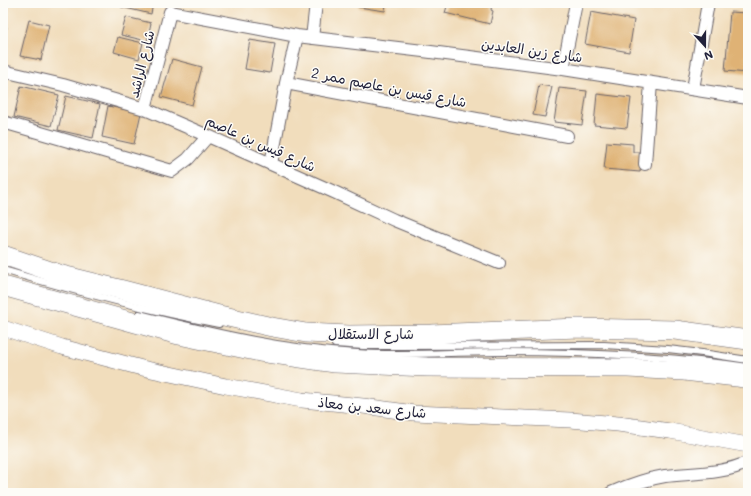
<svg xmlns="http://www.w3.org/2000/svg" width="751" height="496" viewBox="0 0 751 496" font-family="Mali,'Playpen Sans Arabic',sans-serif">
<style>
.building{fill:#dfb275}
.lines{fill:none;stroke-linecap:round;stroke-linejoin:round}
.service-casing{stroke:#6a6368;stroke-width:8}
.minor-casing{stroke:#6a6368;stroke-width:14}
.tertiary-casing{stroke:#6a6368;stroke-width:16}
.trunk-casing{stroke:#6a6368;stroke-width:20}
.service{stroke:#fff;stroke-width:6}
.minor{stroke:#fff;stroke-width:12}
.tertiary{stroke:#fff;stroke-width:15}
.trunk{stroke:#fff;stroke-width:19}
.labels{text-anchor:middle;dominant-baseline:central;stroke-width:3;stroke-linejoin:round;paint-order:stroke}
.street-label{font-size:14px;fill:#22223b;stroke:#fdfcf7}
</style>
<rect width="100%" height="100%" fill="#fdfcf7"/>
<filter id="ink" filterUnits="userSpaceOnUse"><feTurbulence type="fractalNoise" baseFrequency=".025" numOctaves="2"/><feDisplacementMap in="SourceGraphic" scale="8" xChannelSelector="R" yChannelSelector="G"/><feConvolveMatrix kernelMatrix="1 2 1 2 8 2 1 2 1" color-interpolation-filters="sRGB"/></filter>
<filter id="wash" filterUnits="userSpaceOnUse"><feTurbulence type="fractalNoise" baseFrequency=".012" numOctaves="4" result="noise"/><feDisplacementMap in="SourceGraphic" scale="16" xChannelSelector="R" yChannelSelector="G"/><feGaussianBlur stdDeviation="0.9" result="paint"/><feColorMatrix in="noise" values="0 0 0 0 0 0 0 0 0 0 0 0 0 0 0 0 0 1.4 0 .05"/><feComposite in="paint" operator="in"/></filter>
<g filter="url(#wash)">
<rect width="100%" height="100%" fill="#f1ddbc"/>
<g id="blocks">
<!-- building -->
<path class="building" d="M122,3H153L151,14L121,7Z
M358,3H386L385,11L358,7Z
M448,3H492L491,10L493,11L490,24L445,13Z
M591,12L634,20L629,52L585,44Z
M730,12L748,13V73L725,71Z
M126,17L151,23L147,41L121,35Z
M29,20L49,25L41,60L20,56Z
M3,26L7,27L3,41Z
M118,37L143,43L139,59L114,52Z
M250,40L275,44L270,73L245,69Z
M172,59L202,67L192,105L161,97Z
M539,85L552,87L545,117L533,115Z
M21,86L59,95L51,126L14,117Z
M559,88L587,91L582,125L554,122Z
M597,94L631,98L627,128L594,125Z
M66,96L100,104L93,138L58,130Z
M108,106L141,113L134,144L102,137Z
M607,142L633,144V152H642L640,172L604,169Z"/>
</g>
</g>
<g filter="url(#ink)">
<use href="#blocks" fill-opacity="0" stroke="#6a6368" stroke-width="1"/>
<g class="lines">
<defs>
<path id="service" d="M170,12V3
M3,270C74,291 146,310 219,324
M139,314C211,332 284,349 357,353C406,356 454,352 502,352C584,352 667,355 748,367
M335,344L363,346H397L604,345L668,349L702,353L748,360"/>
<path id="minor" d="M312,38L316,3
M563,69L576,3
M3,71L63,85L145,109L208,136L334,192L394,220L499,263
M286,83L567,136
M693,89L708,3
M145,109L170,12L297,36L423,51L563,69L748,98
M3,122L172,171L188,159L208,136
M271,164L286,83L297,36
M645,164L651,83
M611,493C629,485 646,479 665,476C690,473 726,474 748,462"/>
<path id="tertiary" d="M3,328L62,347L142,368L226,386L302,400L363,406L414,413L570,420L618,424L670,431L748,445"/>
<path id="trunk" d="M3,255L62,275L123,290L215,314L272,327L306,333L349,335L431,334L578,328L675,330L748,340
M3,286L179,335L260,352L335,363L427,367L628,368L684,371L737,377L748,379"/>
</defs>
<!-- service casing -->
<use href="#service" class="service-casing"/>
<!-- minor casing -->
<use href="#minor" class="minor-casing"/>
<!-- tertiary casing -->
<use href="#tertiary" class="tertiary-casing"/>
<!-- trunk casing -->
<use href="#trunk" class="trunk-casing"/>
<!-- service -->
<use href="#service" class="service"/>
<!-- minor -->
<use href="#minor" class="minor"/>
<!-- tertiary -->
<use href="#tertiary" class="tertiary"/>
<!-- trunk -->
<use href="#trunk" class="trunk"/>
</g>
</g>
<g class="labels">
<!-- street labels -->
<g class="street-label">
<text transform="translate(532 50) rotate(8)">شارع زين العابدين</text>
<text transform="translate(141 64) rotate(-76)">شارع الراشد</text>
<text transform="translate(389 87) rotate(11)">شارع قيس بن عاصم ممر 2</text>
<text transform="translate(261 143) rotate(24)">شارع قيس بن عاصم</text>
<text x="371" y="333">شارع الاستقلال</text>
<text transform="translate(372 407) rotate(6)">شارع سعد بن معاذ</text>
</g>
</g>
<!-- margin -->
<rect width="751" height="496" fill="none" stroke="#fdfcf7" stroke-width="16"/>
<!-- north arrow -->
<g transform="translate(705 46) rotate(159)" stroke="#fdfcf7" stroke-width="3" paint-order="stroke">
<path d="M0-3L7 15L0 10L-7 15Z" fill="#22223b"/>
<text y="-6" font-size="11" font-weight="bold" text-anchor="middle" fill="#22223b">N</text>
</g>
</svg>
